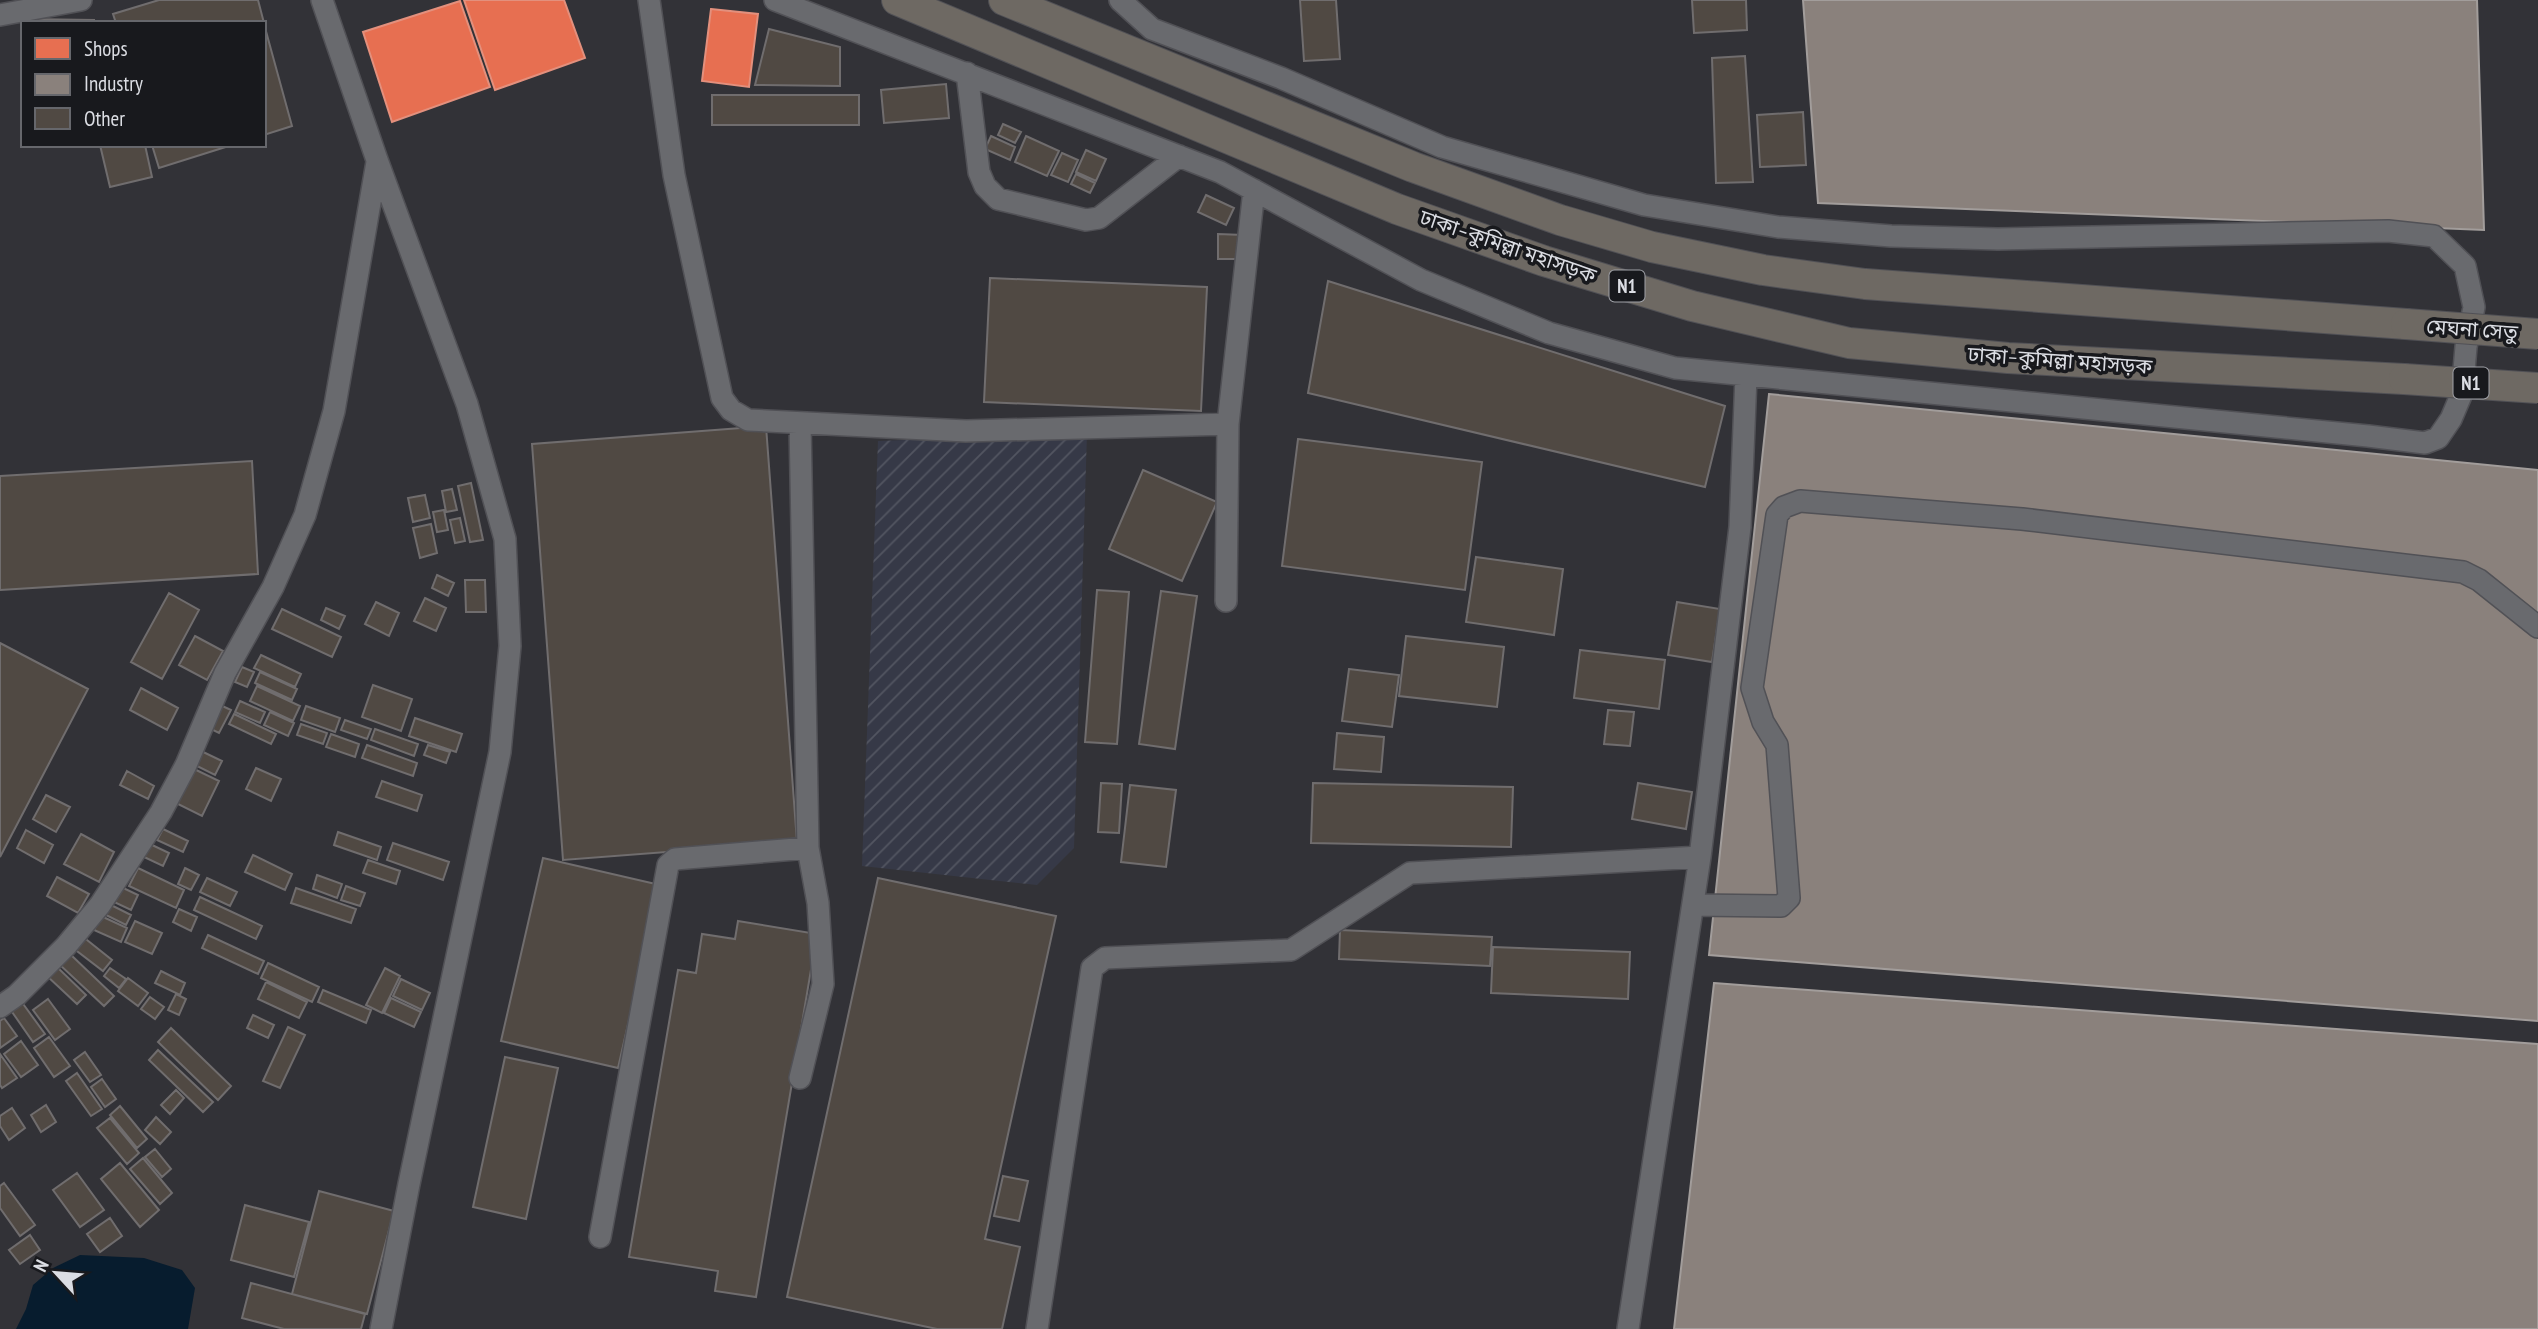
<svg xmlns="http://www.w3.org/2000/svg" width="2538" height="1329" viewBox="0 0 2538 1329" font-family="'PT Sans Narrow','Noto Sans Bengali',sans-serif">
<style>
.industrial{fill:url(#industrial-furrows)}
.water{fill:#071c2e}
.shops{fill:#e76f51;stroke:#e3907d;stroke-width:2}
.industry{fill:#8a817c;stroke:#a29d9b;stroke-width:2}
.building{fill:#504943;stroke:#706d6e;stroke-width:2}
.lines{fill:none;stroke-linecap:round;stroke-linejoin:round}
.minor-casing{stroke:#515156;stroke-width:24}
.highway-casing{stroke:#515156;stroke-width:32}
.minor{stroke:#696a6e;stroke-width:21}
.highway{stroke:#6e6963;stroke-width:30}
.highway-bridge-casing{stroke:#515156;stroke-width:32;stroke-linecap:butt}
.highway-bridge{stroke:#6e6963;stroke-width:30}
.labels{text-anchor:middle;dominant-baseline:central;stroke-width:7;stroke-linejoin:round;paint-order:stroke}
.shield{fill:#18191d;stroke:#a0a2a8;stroke-width:2}
.shield-label{font-size:19px;font-weight:bold;fill:#dbdde3}
.street-label{font-size:21px;fill:#dbdde3;stroke:#18191d}
</style>
<defs>
<pattern id="industrial-furrows" width="10" height="10" patternUnits="userSpaceOnUse" patternTransform="scale(1.75)"><rect width="10" height="10" fill="#363947"/><path d="M-1 1l2-2M0 10L10 0M9 11l2-2" fill="none" stroke="#525561"/></pattern>
</defs>
<rect width="100%" height="100%" fill="#323237"/>
<!-- industrial -->
<path class="industrial" d="M1087,433L1074,848L1037,885L862,866L878,441Z"/>
<!-- water -->
<path class="water" d="M80,1255L144,1258L182,1270L195,1288L188,1329H16L26,1309L33,1285L53,1268Z"/>
<!-- shops -->
<path class="shops" d="M464,0H564L585,58L495,90Z
M460,1L490,87L392,122L363,32Z
M711,9L758,14L749,87L702,81Z"/>
<!-- industry -->
<path class="industry" d="M1803,0H2477L2484,230L1818,203Z
M1769,394L2538,470V1021L1709,955Z
M1714,983L2538,1044V1329H1674Z"/>
<!-- building -->
<path class="building" d="M159,0H258L264,23H116L113,14Z
M1300,0H1336L1340,59L1304,61Z
M1692,0H1746L1747,30L1694,33Z
M25,19L94,20V23H25Z
M264,24L292,126L264,135Z
M769,29L840,47V86L755,85Z
M1745,56L1753,182L1716,183L1712,58Z
M946,84L949,118L884,123L881,90Z
M712,95H859V125H712Z
M1803,112L1806,165L1760,167L1757,115Z
M1003,124L1021,132L1015,143L998,135Z
M991,136L1015,147L1010,160L985,149Z
M1026,136L1059,151L1047,176L1015,162Z
M100,145H145L152,177L110,187Z
M152,145H232L159,168Z
M1086,150L1106,159L1096,181L1076,172Z
M1062,153L1078,160L1068,182L1051,175Z
M1076,174L1095,183L1090,193L1071,184Z
M1206,195L1234,208L1226,225L1198,212Z
M1218,234L1243,235L1242,259H1218Z
M990,278L1207,287L1201,411L984,402Z
M1328,281L1725,406L1705,487L1308,393Z
M766,426L797,842L563,860L532,444Z
M1298,439L1482,462L1465,590L1282,566Z
M252,461L258,574L0,590V476Z
M1143,470L1217,502L1182,581L1109,549Z
M471,483L483,540L470,542L458,486Z
M452,489L457,510L446,512L442,491Z
M425,495L430,518L413,522L408,498Z
M444,510L448,530L437,532L433,512Z
M460,518L465,541L455,543L450,520Z
M431,524L437,553L420,558L413,528Z
M1476,557L1563,569L1554,635L1466,622Z
M437,575L454,583L448,596L432,588Z
M465,580H485L486,612H466Z
M1097,590L1129,592L1117,744L1085,742Z
M1161,591L1197,596L1175,749L1139,744Z
M169,593L199,610L162,679L131,662Z
M425,598L446,608L436,631L414,621Z
M376,602L399,613L389,636L365,624Z
M1677,602L1720,609L1712,662L1668,655Z
M326,608L345,616L339,629L321,620Z
M282,609L341,637L332,657L272,629Z
M195,636L223,651L207,680L179,665Z
M1406,636L1504,647L1497,707L1399,696Z
M0,643L88,689L0,857Z
M1580,650L1665,660L1659,709L1574,698Z
M261,655L301,674L295,687L254,668Z
M242,667L254,672L247,687L235,682Z
M1349,669L1399,675L1392,727L1342,721Z
M260,672L297,689L292,700L255,683Z
M373,685L412,699L401,731L362,717Z
M257,686L300,706L293,721L250,701Z
M141,688L178,708L167,730L130,710Z
M240,701L265,712L260,723L235,712Z
M218,704L231,710L219,733L207,727Z
M306,706L340,718L335,732L301,720Z
M1608,710L1634,712L1630,746L1604,744Z
M270,712L294,723L288,736L264,725Z
M234,714L276,734L271,744L229,724Z
M415,718L462,734L456,752L409,736Z
M345,720L371,729L367,739L341,730Z
M301,724L327,733L323,744L297,735Z
M375,729L418,744L414,756L371,740Z
M1337,733L1384,737L1381,772L1334,769Z
M331,734L359,744L355,757L326,747Z
M367,745L417,763L413,776L362,758Z
M428,745L450,752L446,763L424,755Z
M199,750L222,761L215,775L193,764Z
M192,768L219,781L202,816L176,803Z
M256,768L281,779L271,801L246,789Z
M127,771L154,786L148,799L120,785Z
M382,781L422,795L417,811L376,797Z
M1101,783L1122,784L1119,833L1098,832Z
M1313,783L1513,787L1511,847L1311,843Z
M1638,783L1692,792L1686,829L1632,819Z
M1130,785L1176,790L1166,867L1121,862Z
M46,795L70,807L56,832L33,819Z
M163,829L188,841L183,852L157,840Z
M26,830L53,845L44,863L17,848Z
M338,832L381,847L377,860L334,845Z
M81,834L114,852L99,882L64,864Z
M393,843L449,862L443,880L387,860Z
M150,844L169,853L163,866L144,857Z
M253,855L292,874L285,890L245,872Z
M543,858L660,885L618,1068L501,1041Z
M368,860L400,871L396,884L363,873Z
M138,868L184,890L176,908L129,886Z
M185,868L199,875L191,890L178,884Z
M317,875L342,884L337,898L313,889Z
M57,877L89,894L78,913L47,896Z
M207,878L237,892L230,906L200,892Z
M878,878L1056,916L985,1239L1020,1247L1002,1329H937L787,1297Z
M119,886L138,895L131,910L112,901Z
M346,886L365,893L360,906L341,900Z
M296,888L356,909L351,923L291,903Z
M200,897L262,926L256,939L194,910Z
M109,904L131,915L126,925L104,914Z
M179,909L197,917L191,931L173,922Z
M101,916L127,928L121,942L94,930Z
M135,921L162,933L152,954L125,942Z
M738,921L817,934L756,1297L715,1291L718,1271L629,1257L678,970L696,973L702,934L735,939Z
M1340,930L1492,937L1490,966L1339,959Z
M208,935L264,961L258,974L202,948Z
M82,936L112,960L103,971L73,948Z
M1493,947L1630,952L1628,999L1491,993Z
M70,954L114,996L104,1006L60,965Z
M268,963L319,987L312,1002L261,978Z
M56,966L86,995L77,1004L47,976Z
M110,968L126,979L119,988L104,976Z
M385,968L400,976L382,1013L366,1005Z
M161,971L185,983L180,995L155,983Z
M128,978L148,993L138,1006L118,991Z
M401,979L430,993L422,1010L393,996Z
M266,982L307,1002L299,1018L258,999Z
M323,990L371,1010L366,1023L318,1002Z
M176,994L186,999L179,1015L168,1010Z
M150,997L164,1007L155,1019L141,1009Z
M391,998L421,1012L414,1027L384,1013Z
M48,999L70,1029L55,1040L33,1010Z
M21,1001L45,1034L33,1042L10,1009Z
M253,1015L274,1025L268,1038L247,1028Z
M4,1018L17,1036L0,1048V1021Z
M288,1027L305,1035L280,1088L263,1081Z
M171,1028L231,1086L218,1100L158,1042Z
M49,1037L70,1066L54,1077L34,1048Z
M21,1041L38,1065L21,1077L4,1054Z
M158,1050L213,1102L203,1112L149,1060Z
M85,1052L101,1075L90,1082L74,1060Z
M0,1054L17,1078L2,1088L0,1085Z
M505,1057L558,1068L526,1219L473,1207Z
M77,1073L102,1109L91,1116L66,1081Z
M102,1079L116,1099L105,1107L91,1087Z
M176,1090L184,1098L170,1114L161,1105Z
M46,1105L56,1122L41,1132L31,1115Z
M120,1106L147,1139L137,1148L110,1115Z
M12,1108L25,1128L9,1140L0,1126V1116Z
M156,1117L171,1132L160,1144L145,1130Z
M110,1118L139,1153L127,1164L97,1128Z
M155,1149L171,1169L162,1177L145,1157Z
M143,1158L172,1193L160,1204L130,1169Z
M120,1163L159,1210L140,1227L101,1179Z
M77,1173L104,1210L80,1227L53,1190Z
M1003,1176L1028,1181L1019,1221L994,1216Z
M4,1183L35,1225L20,1236L0,1208V1186Z
M319,1191L394,1211L367,1314L292,1294Z
M245,1205L309,1222L294,1277L231,1260Z
M110,1218L122,1236L100,1252L87,1234Z
M30,1235L40,1250L20,1264L9,1250Z
M251,1283L365,1314L361,1329H284L242,1318Z"/>
<g class="lines">
<defs>
<path id="minor" d="M322,0L377,160L467,404L505,539L510,646L500,752L409,1184L381,1329
M649,0L674,175L722,398L731,410L748,420L966,431L1228,424L1226,601
M775,0L1220,172L1421,280L1549,333L1675,368L2368,436L2425,443L2438,438L2451,419L2462,393L2466,347L2474,307L2465,266L2434,236L2388,231L1998,239L1891,236L1778,227L1644,205L1442,147L1281,78L1152,29L1120,0
M0,15L81,0
M967,73L979,172L985,186L998,199L1086,220L1099,218L1179,156
M800,423L808,848L818,903L823,984L800,1078
M1228,424L1254,190
M1693,905L1781,906L1789,898L1777,745L1763,722L1752,688L1777,515L1784,507L1800,501L2022,519L2463,572L2479,580L2538,627
M0,1007L17,995L66,946L100,905L161,812L186,765L225,673L273,587L305,515L334,411L377,162
M600,1237L668,865L675,859L808,848
M1037,1329L1092,968L1105,958L1291,950L1410,873L1700,857
M1628,1329L1700,857L1740,527L1746,376"/>
<path id="highway" d="M897,0L1397,209L1544,261L1692,306L1849,343L2008,358L2404,379
M1004,0L1413,167L1560,220L1652,247L1763,270L1865,284L2406,324"/>
</defs>
<!-- minor casing -->
<use href="#minor" class="minor-casing"/>
<!-- highway casing -->
<use href="#highway" class="highway-casing"/>
<!-- minor -->
<use href="#minor" class="minor"/>
<!-- highway -->
<use href="#highway" class="highway"/>
<defs>
<path id="highway-bridge" d="M2406,324L2538,334
M2404,379L2538,388"/>
</defs>
<!-- highway-bridge casing -->
<use href="#highway-bridge" class="highway-bridge-casing"/>
<!-- highway-bridge -->
<use href="#highway-bridge" class="highway-bridge"/>
</g>
<g class="labels">
<!-- shield labels -->
<g class="shield">
<rect x="1609.5" y="270.5" width="35" height="31" rx="5"/>
<rect x="2453.5" y="367.5" width="35" height="31" rx="5"/>
</g>
<g class="shield-label">
<text x="1627" y="286">N1</text>
<text x="2471" y="383">N1</text>
</g>
<!-- street labels -->
<g class="street-label">
<text transform="translate(1508 246) rotate(19)">ঢাকা–কুমিল্লা মহাসড়ক</text>
<text transform="translate(2472 329) rotate(4)">মেঘনা সেতু</text>
<text transform="translate(2060 360) rotate(4)">ঢাকা–কুমিল্লা মহাসড়ক</text>
</g>
</g>
<!-- legend -->
<rect x="21" y="21" width="245" height="126" fill="#18191d" stroke="#66676c" stroke-width="2"/>
<rect x="35" y="38" width="35" height="21" fill="#e76f51" stroke="#66676c" stroke-width="2"/>
<text x="84" y="56" font-size="21" fill="#dbdde3">Shops</text>
<rect x="35" y="74" width="35" height="21" fill="#8a817c" stroke="#66676c" stroke-width="2"/>
<text x="84" y="91" font-size="21" fill="#dbdde3">Industry</text>
<rect x="35" y="108" width="35" height="21" fill="#504943" stroke="#66676c" stroke-width="2"/>
<text x="84" y="126" font-size="21" fill="#dbdde3">Other</text>
<!-- north arrow -->
<g transform="translate(56 1273) rotate(296)" stroke="#18191d" stroke-width="5" paint-order="stroke">
<path d="M0-5L12 26L0 18L-12 26Z" fill="#dbdde3"/>
<text y="-10" font-size="19" font-weight="bold" text-anchor="middle" fill="#dbdde3">N</text>
</g>
</svg>
